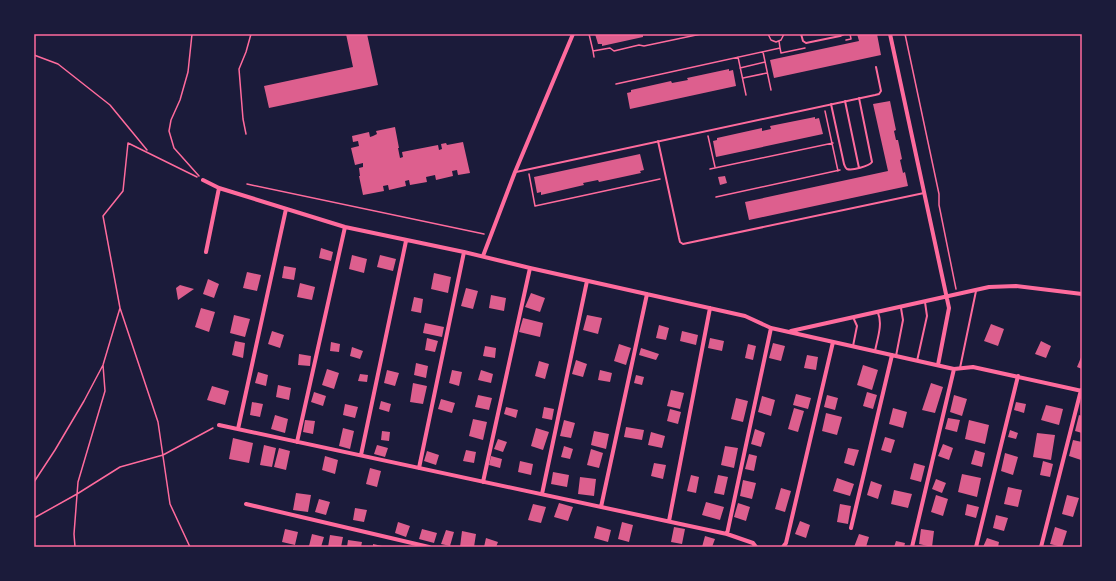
<svg xmlns="http://www.w3.org/2000/svg" width="1116" height="581" viewBox="0 0 1116 581" font-family="'DejaVu Sans',sans-serif">
<style>
.building{fill:#dd5f8e}
.lines{fill:none;stroke-linecap:round;stroke-linejoin:round}
.path{stroke:#ff6b9d;stroke-width:1.5}
.service{stroke:#ff6b9d;stroke-width:2}
.minor{stroke:#ff6b9d;stroke-width:4}
.neatline{fill:none;stroke:#ff6b9d;stroke-width:1.5}
</style>
<rect width="100%" height="100%" fill="#1b1b3a"/>
<!-- building -->
<path class="building" d="M346,34H367L378,85L269,108L264,86L353,67Z
M595,34H643V37L602,46V44H598Z
M857,34H877L881,55L774,78L770,60L859,41Z
M729,69V71L733,70L736,86L630,109L627,93L631,92V90L671,81L672,83L688,80L687,78Z
M890,101L896,130L894,131L896,140H898L902,159L900,160L903,173L905,172L908,186L749,220L745,202L888,171L873,104Z
M815,117V119L819,118L823,134L716,157L713,141L717,140V138L762,128V131L771,129L770,126Z
M395,127L399,148H398L400,158L403,157L402,152L438,145L439,150L442,149L441,144L446,143L447,145L463,142L470,173L458,175L457,170L452,171L453,176L436,180L435,175L426,177L427,182L410,185L409,180L405,181L406,186L389,190L388,185L383,186L384,191L363,195L359,176H360L359,168L363,167V163L355,165L351,148L359,146L358,141L353,142L352,136L369,132L370,137L373,136L377,134L376,131Z
M640,154L644,170L640,171L641,173L599,182L598,180L583,183L584,185L541,195V192L537,193L534,177Z
M725,176L727,183L720,185L718,177Z
M321,248L333,252L331,261L319,258Z
M352,255L367,259L364,273L349,269Z
M380,255L396,259L393,271L377,267Z
M284,266L296,268L294,280L282,278Z
M247,272L261,275L257,291L243,288Z
M434,273L451,277L448,293L431,289Z
M208,279L219,284L214,298L203,294Z
M300,283L315,287L312,300L297,297Z
M180,285L194,289L178,300L176,288Z
M466,288L478,291L473,309L461,306Z
M531,293L545,298L540,312L525,307Z
M491,295L506,298L504,311L489,308Z
M414,297L423,299L421,313L411,311Z
M201,308L215,312L209,332L195,327Z
M234,315L250,319L245,337L230,333Z
M587,315L602,318L598,334L583,330Z
M523,318L543,323L540,337L519,332Z
M425,323L444,327L442,337L423,333Z
M991,324L1004,329L998,346L984,341Z
M659,325L669,328L666,340L656,338Z
M272,331L284,335L280,348L268,344Z
M682,331L698,335L696,345L680,341Z
M427,338L438,341L435,352L425,350Z
M710,338L724,341L722,351L708,348Z
M235,341L245,343L243,358L232,355Z
M1041,341L1051,346L1046,358L1035,354Z
M331,342L340,344L339,352L330,351Z
M773,343L785,346L781,361L769,358Z
M619,344L631,348L626,365L614,361Z
M748,344L756,346L753,360L745,358Z
M485,346L496,348L495,358L483,356Z
M352,347L363,351L360,359L350,356Z
M641,348L659,354L656,360L639,355Z
M299,354L311,356L310,366L298,365Z
M807,355L818,357L816,370L804,368Z
M1082,355V369L1077,367Z
M576,360L587,364L583,377L572,374Z
M539,361L549,364L545,379L535,376Z
M416,363L428,366L426,378L414,375Z
M863,365L878,370L872,390L857,385Z
M327,369L339,373L334,389L322,385Z
M387,370L399,373L395,386L384,383Z
M452,370L462,372L459,386L449,383Z
M481,370L493,374L491,383L478,380Z
M600,370L612,373L610,382L598,380Z
M258,372L268,375L266,386L255,383Z
M360,374L368,375L367,382L358,381Z
M636,375L644,377L642,385L634,383Z
M413,383L427,386L423,404L410,402Z
M931,383L943,387L935,413L922,410Z
M278,385L291,388L289,400L276,397Z
M212,386L229,391L225,405L207,400Z
M671,390L684,393L680,409L667,406Z
M314,392L326,396L323,406L311,402Z
M867,392L877,395L873,409L863,406Z
M796,394L811,398L808,409L793,405Z
M478,395L492,398L489,410L475,407Z
M827,395L838,398L835,410L824,407Z
M954,395L967,399L962,416L950,412Z
M762,396L775,400L771,416L758,412Z
M736,398L748,401L743,422L731,419Z
M441,399L455,403L452,413L438,409Z
M381,401L391,404L389,412L379,409Z
M252,402L263,404L260,417L250,415Z
M1016,402L1026,404L1024,413L1014,410Z
M345,404L358,407L355,418L343,415Z
M1046,405L1063,409L1059,425L1041,420Z
M506,407L518,410L516,418L504,414Z
M544,407L554,409L552,420L542,418Z
M794,408L804,411L798,432L788,429Z
M893,408L907,412L903,428L889,424Z
M670,409L681,412L678,424L667,421Z
M826,413L842,417L837,435L822,431Z
M275,415L288,419L285,433L271,429Z
M1079,415L1082,416V433L1075,431Z
M948,418L960,420L957,432L945,429Z
M473,419L487,422L483,440L469,436Z
M305,420L315,421L313,434L303,432Z
M564,420L575,423L571,438L560,436Z
M969,420L989,425L985,444L965,439Z
M626,427L644,430L642,440L624,437Z
M343,428L354,431L350,449L339,446Z
M536,428L549,432L543,450L531,446Z
M755,429L765,433L761,447L751,444Z
M1010,430L1018,433L1016,439L1008,437Z
M382,431L390,432L389,441L381,440Z
M594,431L609,434L606,449L591,445Z
M651,432L665,436L662,448L648,445Z
M1037,433L1055,435L1051,460L1033,457Z
M885,437L895,440L891,453L881,450Z
M233,438L253,443L249,463L229,459Z
M498,439L507,442L503,452L494,449Z
M1073,440L1082,442L1081,460L1069,456Z
M943,444L953,448L949,460L938,456Z
M264,445L276,448L272,467L260,465Z
M377,445L388,448L385,457L374,454Z
M564,446L573,449L570,459L561,457Z
M725,446L738,448L734,468L721,465Z
M279,448L290,451L286,470L274,467Z
M848,448L859,450L854,466L844,463Z
M591,449L603,453L599,468L587,465Z
M466,450L476,452L474,463L463,461Z
M975,450L985,453L982,467L971,464Z
M427,451L439,455L436,465L424,461Z
M1005,453L1018,457L1013,475L1001,471Z
M749,454L757,456L754,471L745,469Z
M325,456L338,460L335,474L322,470Z
M491,456L502,459L500,468L489,465Z
M520,461L533,464L531,475L518,472Z
M1043,461L1053,464L1050,477L1040,475Z
M654,463L666,465L663,479L651,476Z
M914,463L925,466L921,482L910,479Z
M370,468L381,471L377,487L366,484Z
M553,472L569,475L567,487L551,484Z
M962,474L981,478L977,497L958,492Z
M691,475L699,477L696,493L687,491Z
M718,475L728,477L724,495L714,493Z
M580,477L596,479L594,496L578,494Z
M837,478L854,484L850,496L833,491Z
M936,479L946,483L942,493L932,489Z
M743,480L756,483L752,499L740,496Z
M871,481L882,485L878,499L867,495Z
M1008,487L1022,490L1018,507L1004,504Z
M781,488L791,491L785,512L775,509Z
M894,490L912,494L908,508L891,504Z
M296,493L311,495L308,512L293,510Z
M936,495L948,499L943,516L931,512Z
M1067,495L1079,498L1073,517L1062,514Z
M319,499L330,502L326,515L315,512Z
M706,502L724,507L720,520L702,515Z
M559,503L573,507L568,521L554,517Z
M738,503L750,507L746,521L734,517Z
M533,504L546,507L541,523L528,520Z
M840,504L851,506L848,524L837,522Z
M967,504L979,507L976,518L965,515Z
M355,508L367,510L364,522L353,520Z
M996,515L1008,518L1004,531L993,528Z
M800,521L810,525L806,538L795,534Z
M398,522L410,526L406,537L395,533Z
M622,522L633,525L629,542L618,539Z
M597,526L611,530L608,542L594,538Z
M674,527L685,529L682,544L671,542Z
M1055,527L1067,531L1062,547L1050,544Z
M285,529L298,532L295,545L282,542Z
M422,529L437,533L434,543L419,539Z
M921,529L934,531L932,547L919,544Z
M446,530L454,532L450,546L441,544Z
M462,531L476,534L474,547H460Z
M312,534L324,537L321,547L309,546Z
M859,534L869,537L866,547H854Z
M330,535L343,537L341,547H328Z
M705,536L715,539L712,547H702Z
M486,538L498,542L496,547H484Z
M987,538L999,542L998,547H983Z
M348,540L362,542L361,547H347Z
M896,541L905,543L904,547H894Z
M373,544L382,546V547H373Z"/>
<g class="lines">
<!-- path -->
<path class="path" d="M192,34L188,72L180,100L171,120L169,131L174,148L199,176
M589,34L593,51L610,48L614,51L639,45L644,46L701,34
M768,34L771,40L776,42L781,40L784,34
M905,34L939,194V205L956,289
M846,40L851,39L850,34
M780,48L781,53L805,48
M593,51L594,57
M763,52L771,90
M34,55L58,64L110,105L147,150
M738,57L746,95
M740,68L765,62
M743,78L767,73
M616,84L780,48L779,41
M825,111L838,171
M246,134L243,119L239,69L246,52L251,34
M708,136L715,167
M710,169L833,143
M529,174L535,206L660,179
M247,184L484,234
M716,197L840,170
M120,308L158,422L170,504L190,547
M34,482L55,450L84,401L103,365L120,308L103,216L123,191L128,143L197,177
M34,518L77,494L120,467L163,455L213,428
M75,547L74,534L78,482L105,391L103,365"/>
<!-- service -->
<path class="service" d="M801,34L803,41L806,43L840,36L844,34
M845,101L859,168
M831,104L844,164C845,166 845,168 847,169C852,171 869,166 872,162L859,98
M658,141L679,238L680,242L683,244L924,193
M516,172L875,95L879,94L881,91L876,67
M853,346L857,326L853,317
M875,351C877,340 883,324 878,313
M896,356L903,320L901,308
M917,361L927,316L925,302
M960,368L976,291"/>
<!-- minor -->
<path class="minor" d="M890,34L949,308L938,365
M203,180L219,188L345,227L464,252L530,268L745,316L771,328L954,369L973,367L1082,391
M206,252L219,188
M483,256L515,172L573,34
M791,331L989,287L1016,286L1082,294
M219,425L727,534L753,543L756,547
M238,429L286,209
M297,442L345,227
M361,455L406,241
M419,468L464,252
M483,482L530,268
M542,494L587,281
M246,504L429,547
M601,507L647,294
M669,521L710,308
M851,528L892,355
M727,534L771,328
M783,547L786,543L833,342
M912,547L954,369
M976,547L1018,376
M1041,547L1081,390"/>
</g>
<!-- border -->
<rect width="1116" height="581" fill="none" stroke="#1b1b3a" stroke-width="70"/>
<rect x="35" y="35" width="1046" height="511" class="neatline"/>
</svg>
